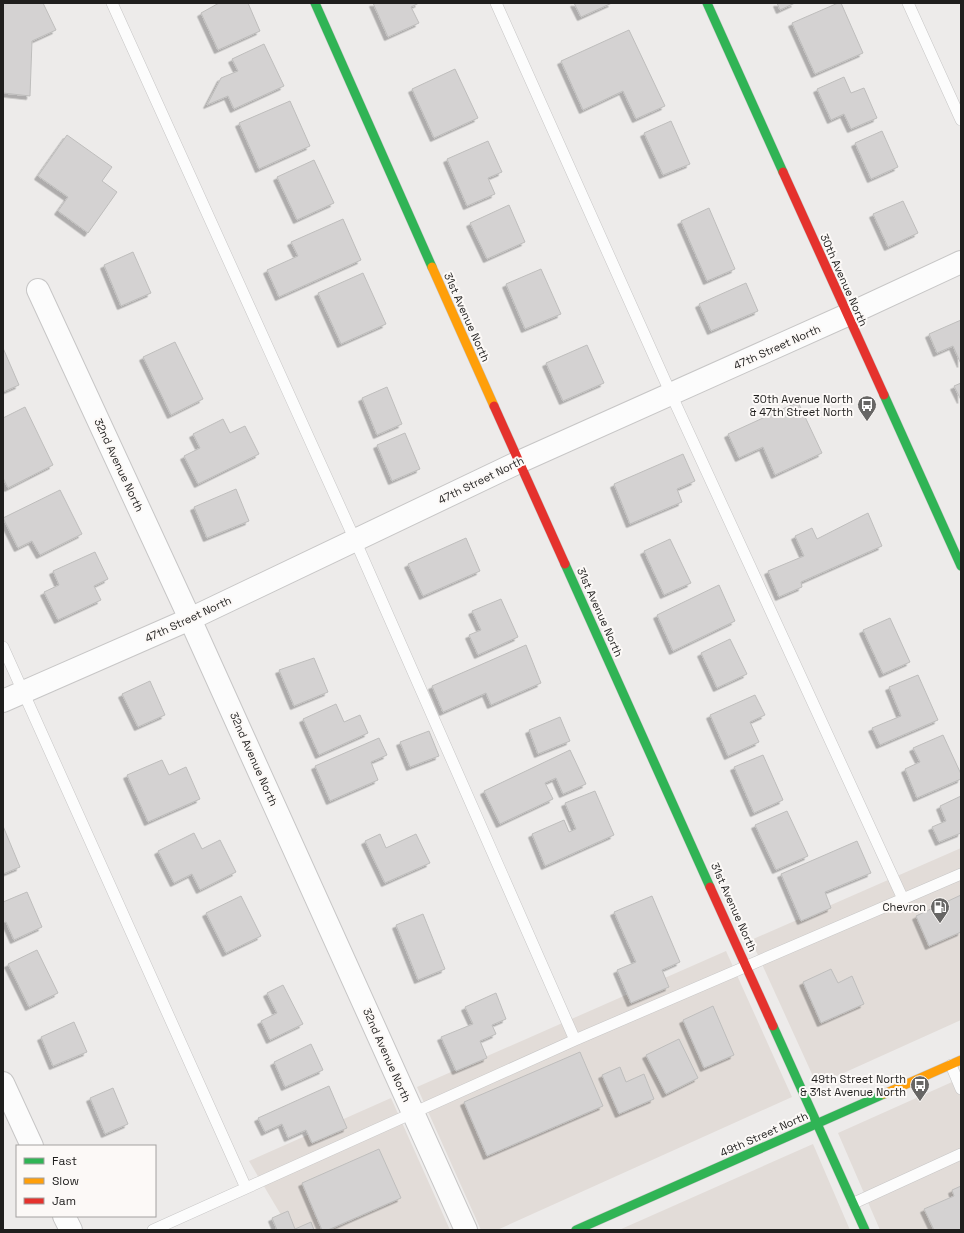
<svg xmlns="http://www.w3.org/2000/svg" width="964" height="1233" viewBox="0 0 964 1233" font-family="'Space Grotesk',sans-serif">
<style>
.built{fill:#e2dcd8}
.building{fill:#d4d2d2;stroke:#bebdbc;filter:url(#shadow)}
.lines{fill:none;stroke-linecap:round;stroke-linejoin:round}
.lane-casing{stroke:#c7c6c6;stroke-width:12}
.street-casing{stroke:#c7c6c6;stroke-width:24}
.fast-casing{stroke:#c7c6c6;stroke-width:10}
.slow-casing{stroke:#c7c6c6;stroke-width:10}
.jam-casing{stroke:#c7c6c6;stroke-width:10}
.lane{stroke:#fcfcfc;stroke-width:11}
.street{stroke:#fcfcfc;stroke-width:22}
.fast{stroke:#30b455;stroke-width:9}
.slow{stroke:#ff9f0a;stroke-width:9}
.jam{stroke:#e5322d;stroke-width:9}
.labels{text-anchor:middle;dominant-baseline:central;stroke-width:4;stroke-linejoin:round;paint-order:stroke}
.street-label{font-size:11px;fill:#1f1e1d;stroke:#fcf9f7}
.poi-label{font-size:11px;fill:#1f1e1d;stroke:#fcf9f7;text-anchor:end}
</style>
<defs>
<filter id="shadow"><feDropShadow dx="-3.5" dy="3.5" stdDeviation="0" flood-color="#0004"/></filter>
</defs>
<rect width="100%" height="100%" fill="#edebea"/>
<!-- built -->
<path class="built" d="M961,848V1020L817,1085L751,940Z
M726,951L792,1097L497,1230H481L417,1087Z
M961,1078V1230H880L838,1133Z
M391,1098L450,1230H290L249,1161Z
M813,1144L850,1230H619Z"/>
<!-- building -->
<path class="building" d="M3,3H43L56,30L32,41L30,96L3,93Z
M219,3H248L260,31L218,50L201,13Z
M373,3H419L411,7L419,23L388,37Z
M574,3H612L581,17Z
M777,3H795L780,10Z
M838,3H841L863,53L815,74L792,23Z
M629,30L665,106L636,119L623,91L583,110L561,61Z
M264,44L284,86L234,109L228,96L207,105L221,78L238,71L232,59Z
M455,69L478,118L434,138L412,89Z
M844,77L851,93L864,88L877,118L851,129L844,114L831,120L817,89Z
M290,101L310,146L259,169L239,123Z
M671,121L690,164L663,175L644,133Z
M882,131L898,167L871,179L855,143Z
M67,135L112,167L102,181L117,192L88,233L58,211L68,197L38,176Z
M488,141L502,172L488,178L495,194L467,206L447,159Z
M314,160L334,203L297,220L277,177Z
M903,201L918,233L888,247L873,214Z
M509,205L525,242L487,259L470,223Z
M709,208L735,269L707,281L681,221Z
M343,219L361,260L279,297L267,270L298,256L291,242Z
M133,252L151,293L121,306L104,265Z
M541,269L561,314L525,329L506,284Z
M363,273L386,324L341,344L318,293Z
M746,283L758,311L711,331L699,304Z
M961,320V364L953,346L937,353L929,334Z
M175,342L203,399L171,415L143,357Z
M587,345L604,383L563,401L546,363Z
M3,348L19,385L3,392Z
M961,383V400L954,386Z
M387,387L402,424L377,435L362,398Z
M798,402L822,453L775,475L763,447L739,458L728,434Z
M25,407L53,465L8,488L3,478V418Z
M223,419L230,433L245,426L259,454L198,484L184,456L200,448L193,434Z
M405,433L420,469L392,481L377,445Z
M683,454L695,481L677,489L682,502L630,524L614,484Z
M236,489L249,521L207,538L194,507Z
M60,490L82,534L40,555L32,541L18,548L3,518Z
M868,513L882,546L801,582L802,587L779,597L768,571L804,556L795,536L812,528L817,539Z
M466,538L480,571L423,596L408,564Z
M670,539L691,583L664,595L644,551Z
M95,552L108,579L94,586L101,600L58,620L44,592L59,585L53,571Z
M719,585L735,621L673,651L657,615Z
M501,599L518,637L478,655L469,635L481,630L472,611Z
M890,618L910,662L883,674L863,630Z
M730,639L747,674L717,688L701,653Z
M526,645L541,683L491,705L486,693L443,712L432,686Z
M314,658L328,692L294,706L279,670Z
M918,675L938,720L880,745L872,728L901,716L889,687Z
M150,681L165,715L138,727L122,694Z
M755,695L765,715L750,722L759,742L728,756L710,715Z
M336,704L344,722L360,715L368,733L319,755L303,719Z
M560,717L570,741L538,754L529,730Z
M429,731L439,756L410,767L400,742Z
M943,735L961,774V779L917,798L905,769L920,762L913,748Z
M379,738L387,755L371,762L378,780L330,801L315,766Z
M570,750L586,784L563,794L556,778L545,783L553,799L500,824L484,791Z
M763,755L783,800L754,813L734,767Z
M162,760L169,775L186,767L200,799L148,822L127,775Z
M595,791L614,835L545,866L532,834L564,820L569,832L576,829L565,803Z
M961,796V833L939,842L932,827L946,821L940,806Z
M787,811L808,856L776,870L755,825Z
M3,826L20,867L3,874Z
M194,833L202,849L220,840L236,872L200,890L192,874L174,883L158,851Z
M380,834L386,848L416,834L430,863L385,883L365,841Z
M857,841L871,873L825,892L831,908L801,921L781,874Z
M27,892L42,927L14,940L6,922L3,923V902Z
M961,895V932L929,946L916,916Z
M241,896L261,936L226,953L206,913Z
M652,896L680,962L662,970L669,987L631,1003L617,970L636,962L614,912Z
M423,914L445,969L418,980L396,925Z
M37,950L58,993L29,1007L8,964Z
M831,969L838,983L852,976L864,1004L821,1023L803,982Z
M283,985L303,1024L270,1040L261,1021L277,1013L267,993Z
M496,993L506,1019L492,1025L496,1034L480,1041L487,1058L456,1071L441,1037L473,1024L465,1007Z
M713,1006L734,1055L704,1068L683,1020Z
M74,1022L87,1052L53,1066L41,1037Z
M679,1039L698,1078L666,1094L646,1055Z
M311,1044L323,1070L285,1087L274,1062Z
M580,1052L603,1106L487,1156L464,1102Z
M620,1067L626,1082L644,1074L654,1099L619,1114L602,1075Z
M329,1086L347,1128L312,1143L306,1130L288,1138L282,1124L265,1132L258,1118Z
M113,1088L128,1124L105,1134L90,1098Z
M379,1149L401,1198L328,1230H322L302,1183Z
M961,1186V1230H934L924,1209L954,1196L952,1190Z
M288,1211L295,1229L311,1222L314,1230H277L272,1218Z"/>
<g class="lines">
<defs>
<path id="lane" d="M112,3L355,540L575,1040
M496,3L671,394L903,899
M908,3L961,120
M3,647L246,1188
M951,1065L961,1089
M854,1203L961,1154
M153,1230L575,1040L961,874"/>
<path id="street" d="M38,290L190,619L466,1230
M3,701L190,619L519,462L847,315L961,262
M3,1083L32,1146
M64,1216L71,1230"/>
<path id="fast" d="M315,3L432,267
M707,3L783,172
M884,395L961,566
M565,564L710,887
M773,1026L865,1230
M576,1230L884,1094"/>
<path id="slow" d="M432,267L494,406
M884,1094L961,1060"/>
<path id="jam" d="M783,172L884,395
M494,406L565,564
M710,887L773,1026"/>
</defs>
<!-- lane casing -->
<use href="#lane" class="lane-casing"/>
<!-- street casing -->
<use href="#street" class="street-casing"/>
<!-- fast casing -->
<use href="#fast" class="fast-casing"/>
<!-- slow casing -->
<use href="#slow" class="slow-casing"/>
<!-- jam casing -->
<use href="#jam" class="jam-casing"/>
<!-- lane -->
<use href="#lane" class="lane"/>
<!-- street -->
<use href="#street" class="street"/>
<!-- fast -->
<use href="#fast" class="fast"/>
<!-- slow -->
<use href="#slow" class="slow"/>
<!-- jam -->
<use href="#jam" class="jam"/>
</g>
<!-- icons -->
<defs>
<symbol id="bus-pin" viewBox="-11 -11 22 30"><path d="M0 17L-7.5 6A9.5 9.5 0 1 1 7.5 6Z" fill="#676665" stroke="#fcf9f7"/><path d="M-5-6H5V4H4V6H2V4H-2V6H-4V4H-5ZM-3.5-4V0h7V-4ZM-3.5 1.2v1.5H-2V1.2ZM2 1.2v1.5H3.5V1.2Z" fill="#fff"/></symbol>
<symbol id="fuel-pin" viewBox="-11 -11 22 30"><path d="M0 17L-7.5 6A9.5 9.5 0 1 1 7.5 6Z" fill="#676665" stroke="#fcf9f7"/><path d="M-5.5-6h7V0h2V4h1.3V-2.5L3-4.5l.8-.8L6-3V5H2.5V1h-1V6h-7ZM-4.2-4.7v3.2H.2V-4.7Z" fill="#fff"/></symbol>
</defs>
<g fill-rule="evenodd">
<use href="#bus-pin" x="856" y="394" width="22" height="30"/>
<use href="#fuel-pin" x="929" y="896" width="22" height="30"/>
<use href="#bus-pin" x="909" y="1074" width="22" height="30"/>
</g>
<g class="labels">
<!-- street labels -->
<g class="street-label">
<text transform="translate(844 280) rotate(66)">30th Avenue North</text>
<text transform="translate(467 317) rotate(66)">31st Avenue North</text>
<text transform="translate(777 347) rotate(-24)">47th Street North</text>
<text transform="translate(119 465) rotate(65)">32nd Avenue North</text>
<text transform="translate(481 480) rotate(-26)">47th Street North</text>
<text transform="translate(600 612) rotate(66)">31st Avenue North</text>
<text transform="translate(188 619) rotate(-25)">47th Street North</text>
<text transform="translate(254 759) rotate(66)">32nd Avenue North</text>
<text transform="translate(734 907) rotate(66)">31st Avenue North</text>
<text transform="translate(387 1055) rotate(66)">32nd Avenue North</text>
<text transform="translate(764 1134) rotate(-24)">49th Street North</text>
</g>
<!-- poi labels -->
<g class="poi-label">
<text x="853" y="399">30th Avenue North<tspan x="853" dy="13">&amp; 47th Street North</tspan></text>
<text x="926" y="907">Chevron</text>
<text x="906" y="1079">49th Street North<tspan x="906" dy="13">&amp; 31st Avenue North</tspan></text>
</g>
</g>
<!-- border -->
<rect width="964" height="1233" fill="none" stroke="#1f1e1d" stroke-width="8"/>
<!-- legend -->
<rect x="16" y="1145" width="140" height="72" fill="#fcf9f7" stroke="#a4a1a0"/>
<rect x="24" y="1158" width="20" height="6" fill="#30b455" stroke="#a4a1a0"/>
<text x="52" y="1165" font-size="12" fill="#1f1e1d">Fast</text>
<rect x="24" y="1178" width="20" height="6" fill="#ff9f0a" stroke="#a4a1a0"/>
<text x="52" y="1185" font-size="12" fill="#1f1e1d">Slow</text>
<rect x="24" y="1198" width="20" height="6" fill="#e5322d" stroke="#a4a1a0"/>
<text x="52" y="1205" font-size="12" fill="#1f1e1d">Jam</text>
</svg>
